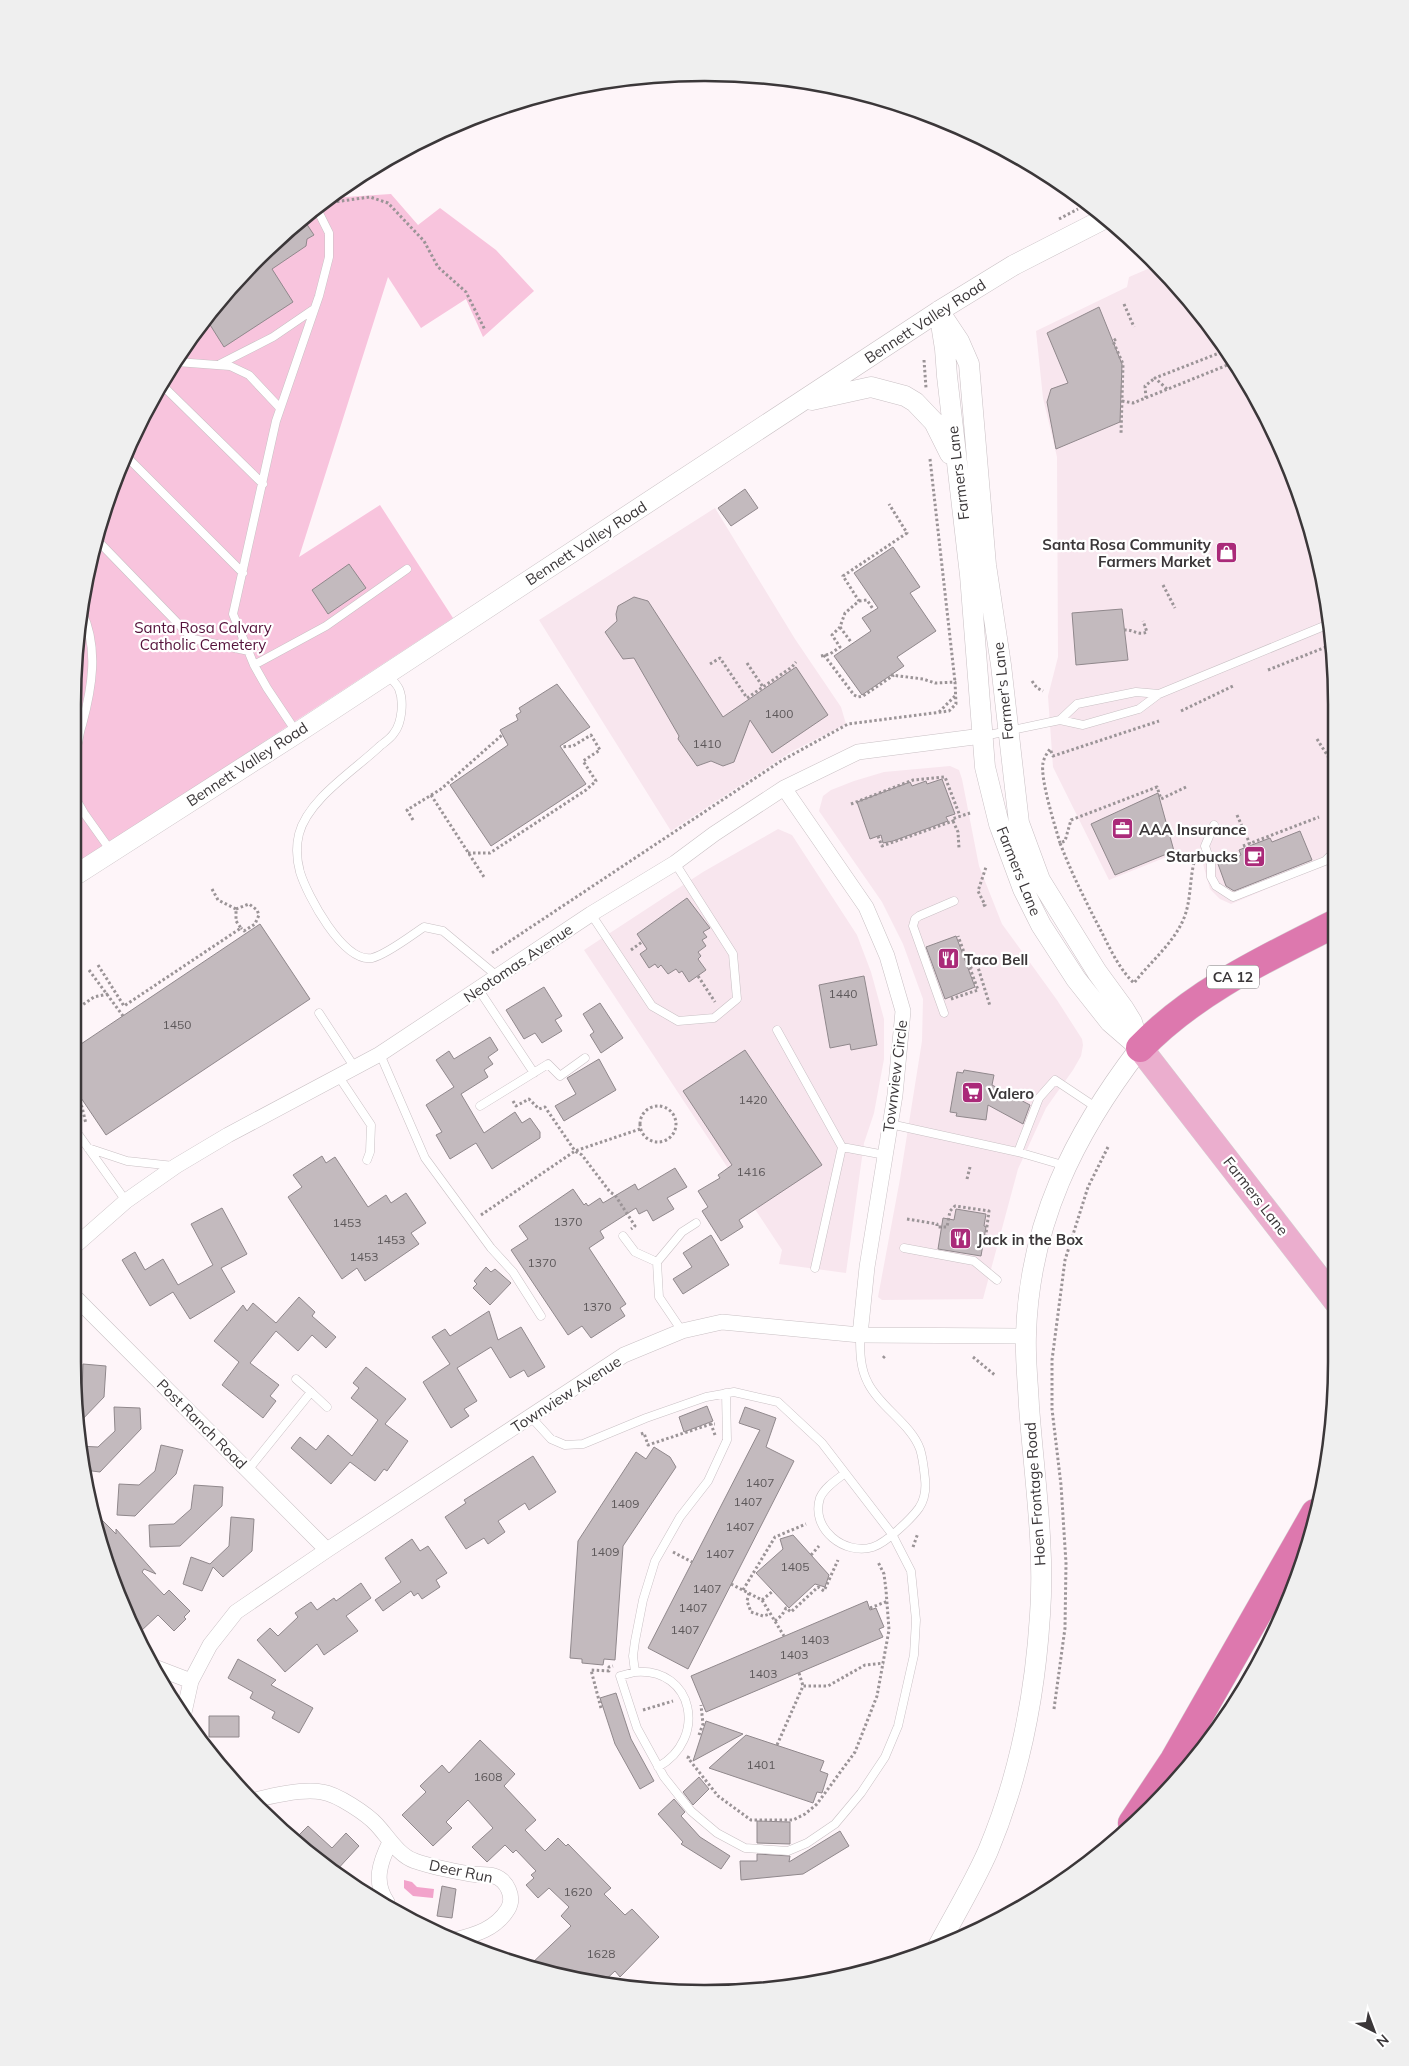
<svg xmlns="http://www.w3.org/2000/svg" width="1409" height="2066" viewBox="0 0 1409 2066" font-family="Mulish,sans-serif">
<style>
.built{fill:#f8e6ee}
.green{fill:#f8c4dd}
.water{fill:#f2a3cb}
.building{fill:#c3babe;stroke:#90888c}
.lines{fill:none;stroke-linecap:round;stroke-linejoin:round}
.service-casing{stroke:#c9c0c4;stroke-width:9}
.minor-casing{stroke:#c9c0c4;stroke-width:16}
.tertiary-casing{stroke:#c9c0c4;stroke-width:21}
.primary-casing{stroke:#d4d3d3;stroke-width:26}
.motorway-casing{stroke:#d4d3d3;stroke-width:29}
.path{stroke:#9b9497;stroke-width:3;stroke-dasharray:2.5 2.5;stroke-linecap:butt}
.service{stroke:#fff;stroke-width:8}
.minor{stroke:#fff;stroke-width:15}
.tertiary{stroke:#fff;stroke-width:20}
.primary{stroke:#ebaece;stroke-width:25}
.motorway{stroke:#dd78ae;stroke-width:28}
.labels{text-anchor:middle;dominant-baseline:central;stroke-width:4.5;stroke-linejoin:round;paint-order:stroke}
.number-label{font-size:12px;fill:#5d585a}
.shield{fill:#fff;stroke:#767374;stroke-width:1}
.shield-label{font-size:14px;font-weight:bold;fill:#3b3739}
.street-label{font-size:15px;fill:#3b3739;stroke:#fff}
.poi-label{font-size:15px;font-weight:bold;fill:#3b3739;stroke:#fff;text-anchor:start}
.park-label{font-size:15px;fill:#54113a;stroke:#fff}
.rim{fill:none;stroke:#3b3739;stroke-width:2.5}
</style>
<rect width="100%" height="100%" fill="#fef5f9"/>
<!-- built -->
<path class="built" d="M1157,265L1230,353L1288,462L1324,581L1336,705V860L1231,904L1220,899L1210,889L1200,853L1179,862L1174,854L1109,880L1053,767L1048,696L1058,657L1057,457L1043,398L1036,331L1127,287L1129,277Z
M715,508L795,639L841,707L846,724L791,752L671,831L539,620Z
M950,766L959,770L962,779L979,866L1002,924L1057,1000L1082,1039L1083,1045L1081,1056L1073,1070L1046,1108L1018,1169L983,1299L882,1300L878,1297L900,1179L922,1041L923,999L903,944L882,902L819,811L823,796L831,790L854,781L884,772Z
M778,829L792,835L857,935L871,972L884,1019V1059L874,1113L864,1143L846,1273L779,1264L782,1250L584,950L703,872Z"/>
<!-- green -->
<path class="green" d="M391,194L418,225L440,208L496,250L534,291L483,337L466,299L421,328L388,277L299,557L380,505L453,618L74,866L73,705L85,581L138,425L203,320L257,258L331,198Z"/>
<!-- water -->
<path class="water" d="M404,1880L412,1882L417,1887L434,1889L433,1898L413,1896L404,1888Z"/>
<!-- building -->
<path class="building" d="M304,220L314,235L307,239L306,246L272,269L293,302L224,347L207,320V316L257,258Z
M1099,307L1122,364L1120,422L1056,449L1047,402L1051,389L1068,383L1047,333Z
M745,489L758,508L731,526L718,508Z
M893,547L920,587L910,593L936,631L897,657L904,666L862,695L834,656L871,631L862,618L878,608L854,573Z
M349,564L366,588L328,614L312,590Z
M634,597L648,601L723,717L796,667L828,715L772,753L750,720L734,762L723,766L711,761L697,766L678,739L679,736L634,658L623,659L605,632L617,621L616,614L618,606Z
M1122,609L1128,660L1076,665L1072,613Z
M557,684L590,727L560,746L586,784L491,846L450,785L508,745L500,730L518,720L516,715L521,712L519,708Z
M942,779L955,814L946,817L948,821L893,841L883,843L881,835L870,839L857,802L910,782L912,786L926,781L927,784Z
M1158,793L1174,851L1115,875L1091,824Z
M1300,831L1312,860L1234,891L1226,886L1218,864L1241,855L1239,850L1270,838L1272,842Z
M687,898L710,928L703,932L707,937L702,940L706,946L698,952L701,956L698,959L706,970L689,982L682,971L679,973L676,969L668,974L661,965L658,968L655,964L649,968L640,954L647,949L637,934Z
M260,924L310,999L106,1135L75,1089V1048Z
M956,936L975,987L945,999L926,947Z
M864,976L877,1045L851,1050L850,1044L830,1048L819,985Z
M544,987L562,1016L555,1020L562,1031L542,1043L535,1033L524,1039L506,1010Z
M600,1003L623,1038L601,1053L590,1035L594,1032L583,1014Z
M490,1037L498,1050L488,1057L493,1064L484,1070L488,1077L461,1094L484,1133L515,1112L522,1123L530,1118L540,1132V1138L492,1169L476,1143L450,1159L436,1135L442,1132L426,1105L454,1087L436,1060L449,1051L454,1059Z
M745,1050L822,1165L739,1220L743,1227L721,1241L702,1211L708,1207L698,1191L720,1178L718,1175L732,1165L683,1091Z
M599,1059L616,1090L564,1121L555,1106L576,1094L567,1078Z
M964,1070L994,1075L992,1085L1030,1105L1023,1124L988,1105L986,1120L956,1116L957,1113L950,1112L957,1072L963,1073Z
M322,1156L326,1163L335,1157L368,1207L386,1195L391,1203L406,1193L426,1223L411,1233L419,1244L365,1281L357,1268L342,1279L288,1197L302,1187L293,1175Z
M675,1168L687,1187L667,1198L674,1209L653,1221L647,1210L639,1214L636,1208L600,1231L604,1238L589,1248L626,1304L620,1308L625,1316L591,1338L582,1326L568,1335L511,1250L528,1239L519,1226L573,1189L584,1205L586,1203L588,1206L600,1198L603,1203L635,1184L638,1190Z
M222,1208L247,1254L221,1268L235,1292L190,1319L173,1292L150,1306L122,1260L135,1252L145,1270L163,1259L178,1285L213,1265L191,1224Z
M956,1209L986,1214L984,1226L986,1227L981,1256L938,1249L943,1218L954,1220Z
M711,1235L729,1265L683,1294L673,1279L692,1267L683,1253Z
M486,1267L491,1272L495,1269L511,1283L490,1305L473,1288L477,1284L474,1281Z
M299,1297L315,1312L312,1316L336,1337L326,1348L312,1335L298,1351L276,1331L250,1363L279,1385L270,1396L276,1401L263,1418L222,1385L239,1362L214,1341L243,1305L247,1311L253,1303L276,1323Z
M489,1311L498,1340L521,1327L545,1367L528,1377L524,1370L510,1378L491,1347L457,1368L477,1401L464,1409L469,1416L451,1428L423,1382L450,1364L432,1337L445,1329L450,1336Z
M83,1364L106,1366L104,1397L78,1424V1398L82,1393Z
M366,1367L406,1399L385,1424L408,1441L387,1471L384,1469L375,1481L350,1462L331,1484L291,1448L300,1437L316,1450L328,1435L352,1456L378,1420L351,1398L359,1388L353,1383Z
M707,1406L713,1421L684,1432L679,1417Z
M114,1407L140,1408L141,1429L100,1472L84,1470L78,1446L98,1447L115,1431Z
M745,1407L776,1418L766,1447L794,1461L688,1669L648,1648L760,1430L739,1423Z
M161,1445L183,1450L176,1474L135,1516L117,1515L119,1484L139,1485L155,1471Z
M654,1447L670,1457L676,1467L623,1546L615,1660L604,1659L603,1665L582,1663V1659L570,1658L578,1541L636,1452L646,1459Z
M533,1456L556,1492L529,1510L525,1503L498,1521L505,1532L488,1544L484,1538L466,1549L445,1517L466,1503L464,1500Z
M194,1485L223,1487L222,1506L180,1546L150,1547L149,1525L174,1524L191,1509Z
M93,1511L116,1534V1529L156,1574L144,1569L142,1572L164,1595L169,1590L190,1611L184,1617L186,1619L174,1631L158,1615L140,1632L106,1564Z
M231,1517L254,1519L252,1551L223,1577L213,1567L202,1591L183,1584L191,1557L210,1564L229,1546Z
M793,1535L829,1575L825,1587L815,1584L789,1608L756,1573L783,1549L780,1539Z
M412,1539L420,1551L428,1546L447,1573L436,1580L440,1587L422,1599L418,1593L414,1596L411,1591L383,1611L375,1600L401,1582L385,1558Z
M361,1583L371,1598L346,1616L358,1631L324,1655L317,1644L285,1672L257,1640L270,1628L278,1636L298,1617L295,1613L311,1602L317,1610L334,1598L336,1601Z
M867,1601L870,1610L876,1608L884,1627L879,1629L883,1637L706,1712L691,1676Z
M238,1659L276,1680L271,1685L313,1708L299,1733L272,1718L275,1712L250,1698L253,1692L228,1678Z
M616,1693L631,1739L654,1781L640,1789L615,1744L600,1698Z
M209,1716H239V1737H209Z
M706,1721L743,1734L693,1761Z
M746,1735L824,1761L820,1771L828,1774L822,1793L817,1792L813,1803L709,1768Z
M480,1740L515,1774L504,1786L536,1820L525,1830L545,1851L558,1838L566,1846L568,1844L611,1888L604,1894L625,1915L632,1909L659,1937L620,1977L615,1971L601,1984L581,1981L529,1966L571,1926L561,1916L569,1907L549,1888L538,1898L526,1885L534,1878L531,1875L536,1871L516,1850L513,1853L505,1845L487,1862L472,1847L493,1828L468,1800L446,1822L452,1828L433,1846L402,1815L426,1792L420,1786L442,1765L449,1773Z
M699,1777L709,1789L693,1805L683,1792Z
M674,1799L685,1812L681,1816L700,1837L730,1856L721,1869L681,1844L683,1842L658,1814Z
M757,1821L790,1822V1844L757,1843Z
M308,1826L332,1848L346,1833L359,1846L335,1872L320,1863L294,1840Z
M840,1831L849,1846L803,1874L741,1880L740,1861H757V1854L790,1856L789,1862Z
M442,1886L456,1889L452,1918L437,1916Z"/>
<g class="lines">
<defs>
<path id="service" d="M177,362L230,366L249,375L280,408
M220,364L273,337L314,309
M162,385L263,484
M127,457L243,573
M98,541L193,639L249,651
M254,665L326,626L407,569
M387,674C391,679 397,684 399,689C404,701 402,723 394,733C391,738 385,742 380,746C355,770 308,799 299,834C296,846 297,861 300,872C307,895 343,963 372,958C386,955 412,935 424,927L443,931L497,976
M1060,720L1077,704L1136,692L1159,694
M297,733L267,688L254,665L233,614L276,421L319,296L329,257V233L317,209
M984,736L1060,720L1083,725L1139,709L1159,694L1329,624
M73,758C79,747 78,736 82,725C92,688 99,648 82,612
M73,794L84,813L111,851
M1214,825L1205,846L1211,864V877L1216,886L1233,897L1325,861L1332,854L1336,845
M591,914L652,1006L678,1021L714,1018L737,999L733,954L675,863
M479,990L534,1073
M319,1013L355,1068
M944,1013L913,926L915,919L919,916L954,901
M777,1030L842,1147
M380,1054L425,1158L491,1248L513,1272L541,1316
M339,1077L371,1125L370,1152L367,1160
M480,1106L548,1064L560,1076L585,1058
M890,1124L1018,1152L1066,1166
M76,1131L126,1201
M88,1148L127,1161L174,1166
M1018,1152L1039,1098L1055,1080L1097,1108
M623,1236L635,1252L657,1262
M904,1248L974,1261L997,1280
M815,1268L842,1147L885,1155
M682,1331L659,1297L657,1262L682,1232L696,1223
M296,1379L311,1392
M530,1416L551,1439L565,1445L583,1444L646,1418L706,1397L734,1392L778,1402L822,1443L892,1534L911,1571L916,1620L914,1655L898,1726L885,1757L861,1793L835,1824L807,1843L788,1851L745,1848L717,1833L691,1811L664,1777L637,1728L620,1676L635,1672L633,1656L635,1641L643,1600L655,1561L680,1517L708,1481L727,1440L726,1393
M248,1470L311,1392L327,1407
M844,1474C836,1480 824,1488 820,1498C810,1529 845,1556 873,1547C886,1543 911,1519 919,1508C925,1499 926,1488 925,1479C924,1469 923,1458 920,1449C911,1424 880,1407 868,1383C860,1368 860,1352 860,1335
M635,1672C694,1667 708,1739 658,1767"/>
<path id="minor" d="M784,788L866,907L887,956L903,1011L895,1095L867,1267L860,1335
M76,1245L126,1201L176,1166L228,1135L380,1054L591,914L675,863L714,834L784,788L858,752L982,736
M77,1299L327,1550
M157,1668L191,1681
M183,1717L191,1681L210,1645L236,1612L327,1550L624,1355L682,1331L722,1322L860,1335L1026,1336
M251,1801C270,1796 303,1788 322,1792C337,1794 367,1814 377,1825C388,1837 399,1856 415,1861C432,1867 453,1871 471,1874C478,1875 487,1874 494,1876C507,1880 515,1897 508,1909C496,1929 475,1935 454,1940
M387,1902C373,1882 380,1862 390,1842"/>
<path id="tertiary" d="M939,311L945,349L947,376L970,575L985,767L999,824L1023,889L1041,925L1076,979L1110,1022L1140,1048
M943,317L959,341L969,364L986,565L1001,665L1019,823L1040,880L1097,972L1124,1009L1132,1022L1140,1048
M812,400L871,387L905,396L915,402L934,422L950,454
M74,876L297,733L939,311L1014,265L1104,219
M937,1948C954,1916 973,1885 988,1851C1019,1777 1035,1696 1040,1615C1045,1546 1034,1475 1029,1406C1028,1383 1025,1358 1026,1335C1029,1224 1074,1134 1140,1048"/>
<path id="primary" d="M1140,1048L1336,1301"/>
<path id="motorway" d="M1140,1048C1195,991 1267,958 1336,923
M1132,1823L1174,1760L1315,1513"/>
</defs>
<!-- service casing -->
<use href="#service" class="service-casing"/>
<!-- minor casing -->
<use href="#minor" class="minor-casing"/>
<!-- tertiary casing -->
<use href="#tertiary" class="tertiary-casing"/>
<!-- primary casing -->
<use href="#primary" class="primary-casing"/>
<!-- motorway casing -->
<use href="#motorway" class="motorway-casing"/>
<!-- path -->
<path class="path" d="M327,203L370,197L388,203L424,241L438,267L466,292L485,330
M1059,219L1078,209
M1124,304L1134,327
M1116,339L1113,341L1123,364L1121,434
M924,360L926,388
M1167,389L1155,378L1227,350
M1146,398L1145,386L1155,378
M1122,401L1133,403L1235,362
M1277,441L1290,473L1291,472
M930,459L955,682
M1163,585L1175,608
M859,601L867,600L873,609
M840,627L851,642
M1124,630C1133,629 1138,636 1147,632L1143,621
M824,655L854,695L858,697L863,696L894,675
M821,656L830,654L840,647L832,635L840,627L845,613L859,601L843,576L907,533L889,504
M747,663L763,687
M710,664L720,658L747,698L792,667L796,662
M1268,670L1331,645
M1032,681L1037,688L1043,691
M1181,711L1233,686
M939,712L956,695
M1317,739L1336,769
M1336,771L1332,774L1336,782
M1186,787L1161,799L1157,787L1071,820L1065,841L1060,843C1071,872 1085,900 1099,927C1109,946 1118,968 1134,983C1150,962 1174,943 1184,918C1192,898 1189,875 1196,856
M431,795L484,877
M851,804L913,780L945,777L960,816
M1237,815L1250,844
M413,820L407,810L441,789L502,735
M953,821L958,832L959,848
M878,836L882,846L953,821L952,819L970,813
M1060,843C1055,826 1040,779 1043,763C1044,758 1047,753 1050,749L1053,756L1159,721
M1243,846L1319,817
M468,853H490L586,790L596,781L583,761L600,750L591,735L573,746L561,747
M212,889L218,900L236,909
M983,906L985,905L978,891L986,867
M236,909L249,904L257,910L259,915L255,924L244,931L241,928
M631,950L642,942
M492,953L781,761L848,724L949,711L956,704L955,682L935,683L923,679L891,675
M977,964L990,1006
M98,965L124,1006L241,928L236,921V909
M970,968L988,957
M89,970L123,1016
M698,976L715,1002
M951,999L978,990L958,936
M75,1010L94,997L108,994
M75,1094L78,1092
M75,1097L82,1107L86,1124
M513,1101L516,1106L529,1099L539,1109L545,1107L575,1151L582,1155L610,1192L615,1195L635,1226L631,1229
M640 1124a18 18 0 1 1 36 0a18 18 0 1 1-36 0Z
M967,1179L970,1167
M481,1215L575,1151L640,1129
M907,1219L937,1224V1227H947L950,1211L955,1206L989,1211L985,1241L1008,1246
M973,1357L996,1376
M883,1358L885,1356
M641,1434L644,1433L648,1445L711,1424
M715,1435L711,1424H715
M913,1547L918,1533
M673,1552L692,1562
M811,1555L819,1546
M731,1584L762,1600L784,1636
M743,1590L775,1537L806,1524
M749,1593L747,1601L751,1612L763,1616L770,1614
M762,1600L773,1591
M870,1608L888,1601
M775,1621L782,1615L786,1608L791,1612L818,1587L824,1591L838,1560
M799,1673L803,1686
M601,1708L591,1670L609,1671V1667L613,1666
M1054,1709L1065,1628L1066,1563L1061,1485L1052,1409V1360L1065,1260L1088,1187L1108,1147
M643,1710L673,1701
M699,1735L703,1724L701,1705
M777,1745L803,1686H828L865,1665L884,1663
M689,1756L688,1758L718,1796L751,1820H793L805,1814L817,1804L855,1752L877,1696L889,1630L886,1590L884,1574L878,1562"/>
<!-- service -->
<use href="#service" class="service"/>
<!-- minor -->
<use href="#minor" class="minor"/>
<!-- tertiary -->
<use href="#tertiary" class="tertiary"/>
<!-- primary -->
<use href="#primary" class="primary"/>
<!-- motorway -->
<use href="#motorway" class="motorway"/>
</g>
<!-- icons -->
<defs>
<symbol id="shop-square" viewBox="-11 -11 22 22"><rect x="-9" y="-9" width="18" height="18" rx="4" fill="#aa2a79" stroke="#fff"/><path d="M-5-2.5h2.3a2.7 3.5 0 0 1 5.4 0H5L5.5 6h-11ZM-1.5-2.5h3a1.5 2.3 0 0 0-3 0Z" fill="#fff"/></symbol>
<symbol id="office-square" viewBox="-11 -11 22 22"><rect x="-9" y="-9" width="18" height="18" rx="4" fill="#aa2a79" stroke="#fff"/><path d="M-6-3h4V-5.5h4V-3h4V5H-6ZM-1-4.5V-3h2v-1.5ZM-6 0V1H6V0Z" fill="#fff"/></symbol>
<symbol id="cafe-square" viewBox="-11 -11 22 22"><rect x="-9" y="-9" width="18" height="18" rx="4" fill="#aa2a79" stroke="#fff"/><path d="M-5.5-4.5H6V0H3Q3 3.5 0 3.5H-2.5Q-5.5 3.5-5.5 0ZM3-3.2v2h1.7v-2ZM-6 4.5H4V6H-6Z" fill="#fff"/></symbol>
<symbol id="restaurant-square" viewBox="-11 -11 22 22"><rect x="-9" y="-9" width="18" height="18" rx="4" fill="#aa2a79" stroke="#fff"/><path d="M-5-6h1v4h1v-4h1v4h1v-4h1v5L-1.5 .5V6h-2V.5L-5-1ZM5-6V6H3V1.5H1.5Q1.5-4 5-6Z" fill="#fff"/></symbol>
<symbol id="supermarket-square" viewBox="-11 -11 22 22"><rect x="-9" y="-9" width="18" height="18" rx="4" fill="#aa2a79" stroke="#fff"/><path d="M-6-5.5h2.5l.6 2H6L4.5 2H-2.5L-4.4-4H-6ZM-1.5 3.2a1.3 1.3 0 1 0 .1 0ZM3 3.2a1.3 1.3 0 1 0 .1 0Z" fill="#fff"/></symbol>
</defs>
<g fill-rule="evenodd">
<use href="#shop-square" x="1214" y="540" width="25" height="25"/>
<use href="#office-square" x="1110" y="816" width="25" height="25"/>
<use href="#cafe-square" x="1242" y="844" width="25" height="25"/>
<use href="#restaurant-square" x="936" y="946" width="25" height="25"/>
<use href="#supermarket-square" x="960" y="1080" width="25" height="25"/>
<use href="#restaurant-square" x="948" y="1226" width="25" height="25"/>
</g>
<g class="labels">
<!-- number labels -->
<g class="number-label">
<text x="779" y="713">1400</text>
<text x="707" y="743">1410</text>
<text x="843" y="993">1440</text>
<text x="177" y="1024">1450</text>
<text x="753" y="1099">1420</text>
<text x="751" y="1171">1416</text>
<text x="568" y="1221">1370</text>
<text x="347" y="1222">1453</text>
<text x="391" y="1239">1453</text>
<text x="364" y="1256">1453</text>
<text x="542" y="1262">1370</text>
<text x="597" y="1306">1370</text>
<text x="760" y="1482">1407</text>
<text x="748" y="1501">1407</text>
<text x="625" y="1503">1409</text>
<text x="740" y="1526">1407</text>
<text x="605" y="1551">1409</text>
<text x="720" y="1553">1407</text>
<text x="795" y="1566">1405</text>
<text x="707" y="1588">1407</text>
<text x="693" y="1607">1407</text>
<text x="685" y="1629">1407</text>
<text x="815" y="1639">1403</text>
<text x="794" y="1654">1403</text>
<text x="763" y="1673">1403</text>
<text x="761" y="1764">1401</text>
<text x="488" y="1776">1608</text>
<text x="578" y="1891">1620</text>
<text x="601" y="1953">1628</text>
</g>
<!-- shield labels -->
<rect class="shield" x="1207" y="965.5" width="52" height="23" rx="4"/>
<g class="shield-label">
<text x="1233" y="977">CA 12</text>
</g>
<!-- street labels -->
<g class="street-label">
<text transform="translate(925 321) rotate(-33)">Bennett Valley Road</text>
<text transform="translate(958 473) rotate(-97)">Farmers Lane</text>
<text transform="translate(586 543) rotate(-33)">Bennett Valley Road</text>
<text transform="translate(1003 691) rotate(-96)">Farmer's Lane</text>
<text transform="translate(247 764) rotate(-33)">Bennett Valley Road</text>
<text transform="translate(1019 871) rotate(68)">Farmers Lane</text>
<text transform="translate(518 963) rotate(-34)">Neotomas Avenue</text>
<text transform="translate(895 1076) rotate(-83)">Townview Circle</text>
<text transform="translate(1256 1196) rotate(52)">Farmers Lane</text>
<text transform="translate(566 1394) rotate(-33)">Townview Avenue</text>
<text transform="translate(202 1424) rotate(45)">Post Ranch Road</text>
<text transform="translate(1035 1494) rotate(-94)">Hoen Frontage Road</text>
<text transform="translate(461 1871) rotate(12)">Deer Run</text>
</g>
<!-- poi labels -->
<g class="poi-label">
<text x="1211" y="544" text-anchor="end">Santa Rosa Community<tspan x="1211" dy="17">Farmers Market</tspan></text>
<text x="1139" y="829">AAA Insurance</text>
<text x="1238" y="856" text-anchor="end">Starbucks</text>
<text x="964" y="959">Taco Bell</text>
<text x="988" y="1093">Valero</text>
<text x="977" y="1239">Jack in the Box</text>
</g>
<!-- park labels -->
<g class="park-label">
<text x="203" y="627">Santa Rosa Calvary<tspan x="203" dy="17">Catholic Cemetery</tspan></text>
</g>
</g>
<!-- crop -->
<path d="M0 0H1409V2066H0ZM704 81H705A623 623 0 0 1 1328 704V1362A623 623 0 0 1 705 1985H704A623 623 0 0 1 81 1362V704A623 623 0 0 1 704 81Z" fill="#efefef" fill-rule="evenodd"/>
<path class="rim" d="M704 81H705A623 623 0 0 1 1328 704V1362A623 623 0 0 1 705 1985H704A623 623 0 0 1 81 1362V704A623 623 0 0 1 704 81Z"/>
<!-- north arrow -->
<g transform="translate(1374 2031) rotate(138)" stroke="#ffffff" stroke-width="4" paint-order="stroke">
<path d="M0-4L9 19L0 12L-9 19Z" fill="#3b3739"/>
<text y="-8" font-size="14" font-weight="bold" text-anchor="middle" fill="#3b3739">N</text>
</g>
</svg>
